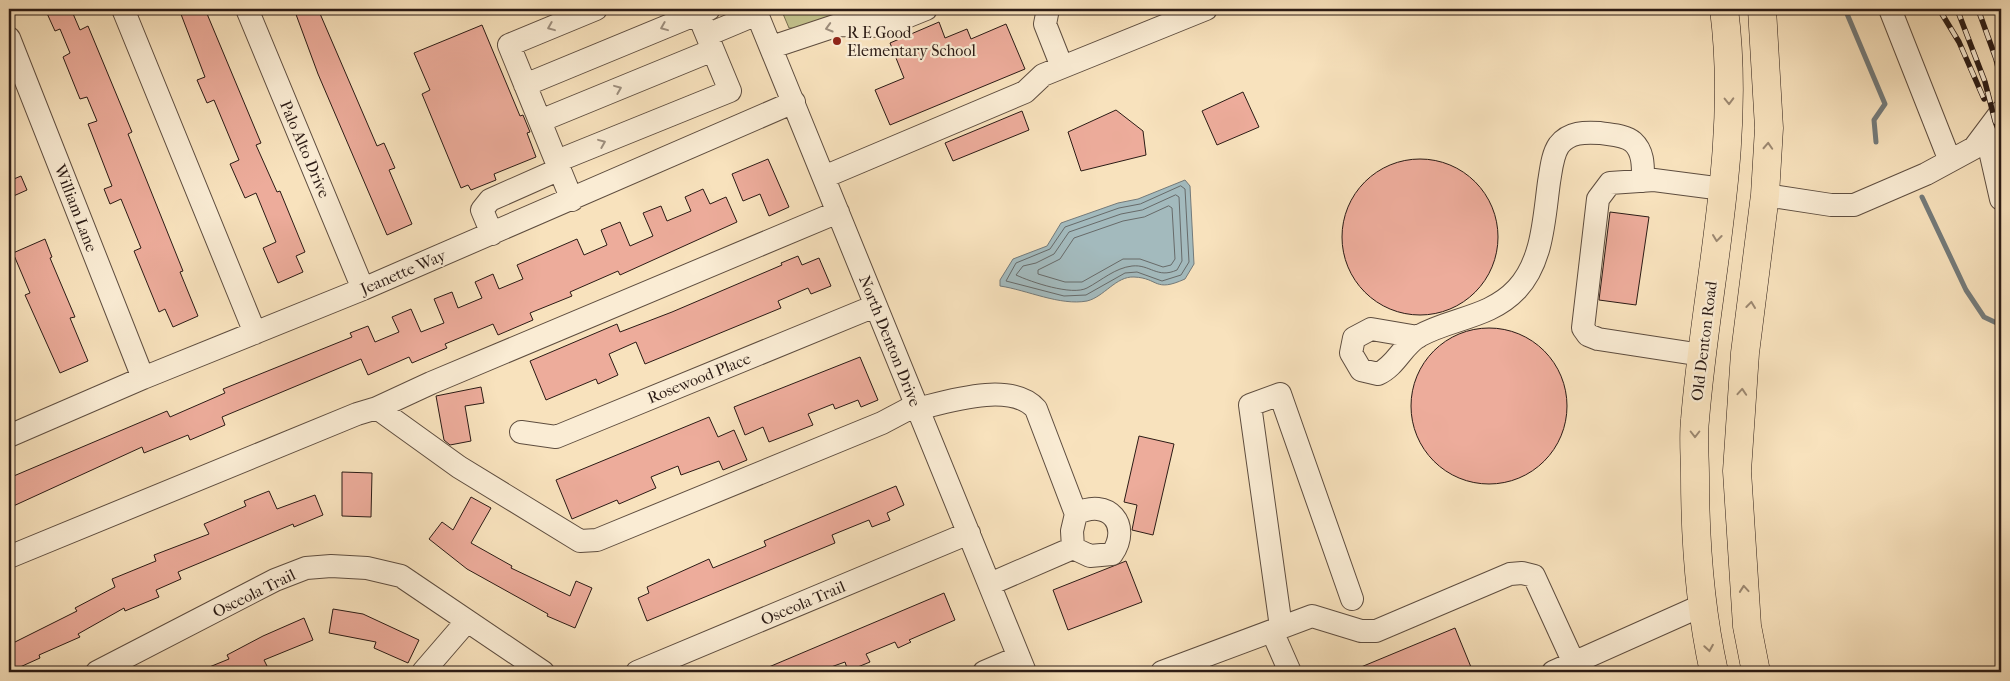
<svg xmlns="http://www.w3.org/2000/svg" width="2010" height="681" viewBox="0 0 2010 681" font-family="'IM FELL French Canon',serif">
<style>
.green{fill:#c3c28d;stroke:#776e51}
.water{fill:#a3babd;stroke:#737a7a}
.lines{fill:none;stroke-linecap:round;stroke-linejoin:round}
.shore{stroke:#676a69;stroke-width:1}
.stream{stroke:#737a7a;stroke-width:5}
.building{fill:#edac9b;stroke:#2b1b15}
.minor-casing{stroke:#5e4d3f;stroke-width:24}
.major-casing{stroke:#2b1b15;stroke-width:29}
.minor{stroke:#faecd4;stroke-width:22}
.major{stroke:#f8e2bd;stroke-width:28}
.rail-casing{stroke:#2b1b15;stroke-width:5.5}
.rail{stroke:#faecd4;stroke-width:4;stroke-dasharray:11;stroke-linecap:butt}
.oneway{stroke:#9d8e7e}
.oneway2{stroke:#9c8871}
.poi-dot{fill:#8f2418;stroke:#faecd4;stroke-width:2}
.labels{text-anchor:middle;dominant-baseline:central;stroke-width:4.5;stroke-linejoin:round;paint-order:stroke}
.poi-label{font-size:16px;fill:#2b1b15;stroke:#faecd4;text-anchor:start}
.street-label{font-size:16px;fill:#2b1b15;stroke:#faecd4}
</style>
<rect width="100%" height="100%" fill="#f8e2bd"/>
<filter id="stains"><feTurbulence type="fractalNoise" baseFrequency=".004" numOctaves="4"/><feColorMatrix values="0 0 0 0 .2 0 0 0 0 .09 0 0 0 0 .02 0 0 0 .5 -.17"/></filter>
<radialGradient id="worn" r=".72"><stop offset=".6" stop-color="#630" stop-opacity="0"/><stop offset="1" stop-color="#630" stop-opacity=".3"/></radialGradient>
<!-- green -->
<path class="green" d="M781,9H905L889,15L802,29L789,28Z"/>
<!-- water -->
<path class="water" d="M1185,180L1190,186L1194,264L1185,279C1154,293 1159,278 1134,277C1116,276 1104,297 1087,301C1060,306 1027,290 1000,286V280L1013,259L1047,246L1061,223L1118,203L1138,199Z"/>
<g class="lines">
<!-- shore -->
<path class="shore" d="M1181,186L1185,189L1189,262L1181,275L1162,281L1137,272L1125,273L1086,295L1064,296L1006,281L1016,263L1050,249L1065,227L1119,208L1140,204Z
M1176,195L1179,197L1182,261L1177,270C1157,279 1150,264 1132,266C1115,268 1102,280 1087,288C1072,296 1031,282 1016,275L1023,266L1036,263L1054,254L1069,232L1121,214L1142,210Z
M1169,206L1172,208L1175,259L1171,265L1163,267L1140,259H1123L1082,282H1065L1038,274V270L1060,259L1074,238L1123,221L1144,217Z"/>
<!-- stream -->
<path class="stream" d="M1845,9L1885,104L1874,120L1876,142
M1922,197L1966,290L1984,317L2001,325"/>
</g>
<!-- building -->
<path class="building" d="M45,9H71L80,30L88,26L132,132L128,134L183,271L180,272L198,316L173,327L165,309L159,312L134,251L141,248L121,199L110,204L104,189L112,186L88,124L97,121L87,97L80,99L63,57L70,53L60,29L55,31Z
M179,9H205L261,143L256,145L277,192L280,191L305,252L296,256L303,272L278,283L263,248L276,242L256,193L245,198L230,164L239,160L214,100L207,103L197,80L205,77Z
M294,9H318L377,146L384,143L395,168L389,170L412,224L387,235L318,74Z
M939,22L945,38L967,29L971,39L1006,24L1025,69L890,125L875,90L904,78L890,43Z
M482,25L520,116L523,115L530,132L527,133L536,157L494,174L496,180L471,190L468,185L461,188L422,94L430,90L414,53Z
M1243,92L1259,127L1217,145L1202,111Z
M1116,110L1143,131L1146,155L1081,171L1068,132Z
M1022,111L1029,130L953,161L945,143Z
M768,159L789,207L769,216L760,194L743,201L732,174Z
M1342 237a78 78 0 1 1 156 0a78 78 0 1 1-156 0Z
M21,176L27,190L9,198V181Z
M703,189L710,204L726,197L737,222L620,275L618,271L570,292L572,296L530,313L533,320L498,335L493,324L445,344L447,348L412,363L409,357L368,375L361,359L222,417L225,425L190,440L188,435L144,453L142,447L9,508V478L167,411L170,417L225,393L223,389L352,337L350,333L368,326L375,342L399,332L392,317L411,309L421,332L444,323L434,299L452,292L458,308L482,298L475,282L493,274L499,289L523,279L517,265L577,239L584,255L607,245L601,230L620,222L630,246L653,236L643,213L661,206L667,221L691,211L685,197Z
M1610,212L1649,217L1636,305L1599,300Z
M45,239L52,257L50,258L75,317L70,318L88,361L60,373L25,295L30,293L13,253Z
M798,256L802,265L819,258L831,286L811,294L808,288L778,301L781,308L645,364L636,342L609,354L618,375L598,384L596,379L546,400L530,361L617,324L620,332L672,312L782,265L781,263Z
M1411 406a78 78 0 1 1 156 0a78 78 0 1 1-156 0Z
M860,357L878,400L861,407L858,400L835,409L833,404L808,414L813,425L769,442L763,427L745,435L734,407Z
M481,387L484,403L465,406L471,441L450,445L444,440L436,396Z
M709,417L718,437L734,430L747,460L723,470L719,461L681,475L678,466L651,477L656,488L619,504L617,500L572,519L556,480Z
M1139,436L1174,444L1153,535L1132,530L1137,505L1124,502Z
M342,472L372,473L371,517L342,516Z
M896,486L904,505L887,513L890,520L872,527L869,520L832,535L835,543L647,621L638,598L649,593L647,587L709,559L713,568L766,546L764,541Z
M269,491L277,509L315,495L323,515L294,527L293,524L178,572L181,579L156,590L159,597L125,611L124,608L78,634L80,637L39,655L40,658L9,672V645L77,611L75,608L115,587L112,579L156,561L154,555L209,534L204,524L246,506L244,501Z
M471,497L491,508L471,543L512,566L511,568L570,596L576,581L592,588L575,628L547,616L548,614L467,569L429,539L442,522L453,530Z
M1126,561L1142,602L1068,630L1053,590Z
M944,593L955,620L909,640L911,642L898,648L895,642L866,654L870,662L848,671L845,662L817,672H757Z
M333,609L363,614L419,640L408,663L374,648L376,642L329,633Z
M304,618L313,640L264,660L267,666L255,672H197L229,659L227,655L263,636Z
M1455,628L1473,672H1349Z"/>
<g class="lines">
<defs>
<path id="minor" d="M123,9L255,333
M247,9L363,289
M755,9L1025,672
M1048,9L1045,24L1062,67
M1890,9L1950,161
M707,35L757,14
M9,38L143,378
M772,47L838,25L884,26L926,9
M525,85L709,9
M540,121L713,50
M1986,133L2001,199
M557,161L730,91L696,9
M824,177L1025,92L1043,75L1206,9
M1765,195L1831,205H1854L1926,174L1974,148L2001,112
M572,200L509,45L596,9
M492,234L482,210L490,200L560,169
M1418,337L1371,329L1354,338L1351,353L1361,370L1378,374C1396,366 1402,346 1419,336C1451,318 1490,318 1517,289C1543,261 1544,218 1549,182C1551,171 1552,155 1559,145C1569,132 1585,132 1600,133C1611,135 1625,135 1633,142C1644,152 1643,167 1643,181
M1702,355L1598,339L1588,335L1583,328L1598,199L1610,183L1654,180L1723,189
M377,408L431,383L838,212
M917,409C949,401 1012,381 1036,409L1076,514L1072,531L1073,548L990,584
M521,432L556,437L875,306
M9,436L143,378L363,289L794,102
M1073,548L1090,556L1112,554C1132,525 1108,497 1076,514
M9,557L357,414L377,408L459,467L580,541L597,540L882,423L916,405
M1281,627L1250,405L1280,394L1352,599
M1272,631L1290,672
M97,672L275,580L306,568L331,566L367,568L401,576L543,672
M423,672L467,621
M637,672L969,533
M984,672L1019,657
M1162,672L1312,616L1361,631H1376L1510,574L1522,573L1534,576L1578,672
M1553,672L1703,605"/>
<path id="major" d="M1714,672C1700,608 1695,542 1695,476C1695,458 1693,438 1695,420C1706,282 1742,147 1724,9
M1756,672L1747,626L1737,471L1745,353L1765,195L1769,128L1762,9"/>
</defs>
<!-- minor casing -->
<use href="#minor" class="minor-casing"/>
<!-- major casing -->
<use href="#major" class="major-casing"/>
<!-- minor -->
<use href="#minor" class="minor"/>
<!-- major -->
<use href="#major" class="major"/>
<defs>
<path id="rail" d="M1939,9L1959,42L1984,99
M1957,9L1985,82L1995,121L2001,137
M1978,9L1996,59L2001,80"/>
</defs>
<!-- rail casing -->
<use href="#rail" class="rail-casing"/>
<!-- rail -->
<use href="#rail" class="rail"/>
</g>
<!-- one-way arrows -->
<defs><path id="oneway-chevron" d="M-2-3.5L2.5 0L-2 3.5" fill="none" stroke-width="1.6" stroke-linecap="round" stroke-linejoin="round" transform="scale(1.25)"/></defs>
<g class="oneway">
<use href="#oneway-chevron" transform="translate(551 27) rotate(158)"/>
<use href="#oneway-chevron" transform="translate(664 27) rotate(158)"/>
<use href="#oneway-chevron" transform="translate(829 28) rotate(164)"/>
<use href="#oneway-chevron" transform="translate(618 89) rotate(-22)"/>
<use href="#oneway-chevron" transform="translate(602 143) rotate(-22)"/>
</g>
<g class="oneway2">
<use href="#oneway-chevron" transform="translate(1729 101) rotate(89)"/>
<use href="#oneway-chevron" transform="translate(1768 146) rotate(-87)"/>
<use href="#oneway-chevron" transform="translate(1717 238) rotate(97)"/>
<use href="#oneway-chevron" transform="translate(1751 305) rotate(-83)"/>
<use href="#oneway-chevron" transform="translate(1742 392) rotate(-86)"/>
<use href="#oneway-chevron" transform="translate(1695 434) rotate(90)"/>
<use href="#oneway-chevron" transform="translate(1744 589) rotate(-95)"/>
<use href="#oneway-chevron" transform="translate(1709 648) rotate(81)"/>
</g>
<!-- markers -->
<circle class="poi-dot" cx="837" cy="41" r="5"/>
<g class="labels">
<!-- poi labels -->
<g class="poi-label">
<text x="847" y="32">R E Good<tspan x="847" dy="18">Elementary School</tspan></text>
</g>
<!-- street labels -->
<g class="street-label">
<text transform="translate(305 149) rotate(67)">Palo Alto Drive</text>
<text transform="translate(76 208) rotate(69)">William Lane</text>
<text transform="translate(403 272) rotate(-23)">Jeanette Way</text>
<text transform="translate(890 341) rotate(68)">North Denton Drive</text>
<text transform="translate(1704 341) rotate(-83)">Old Denton Road</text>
<text transform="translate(699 378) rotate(-22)">Rosewood Place</text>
<text transform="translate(254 593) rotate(-26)">Osceola Trail</text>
<text transform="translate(803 603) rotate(-23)">Osceola Trail</text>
</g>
</g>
<!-- margin -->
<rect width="2010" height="681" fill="none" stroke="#f8e2bd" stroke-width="30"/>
<rect x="10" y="10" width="1990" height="661" fill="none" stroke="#2b1b15" stroke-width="2.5"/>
<rect x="15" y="15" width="1980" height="651" fill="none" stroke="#2b1b15"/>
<rect width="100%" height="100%" filter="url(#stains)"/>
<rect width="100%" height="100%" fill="url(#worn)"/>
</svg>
